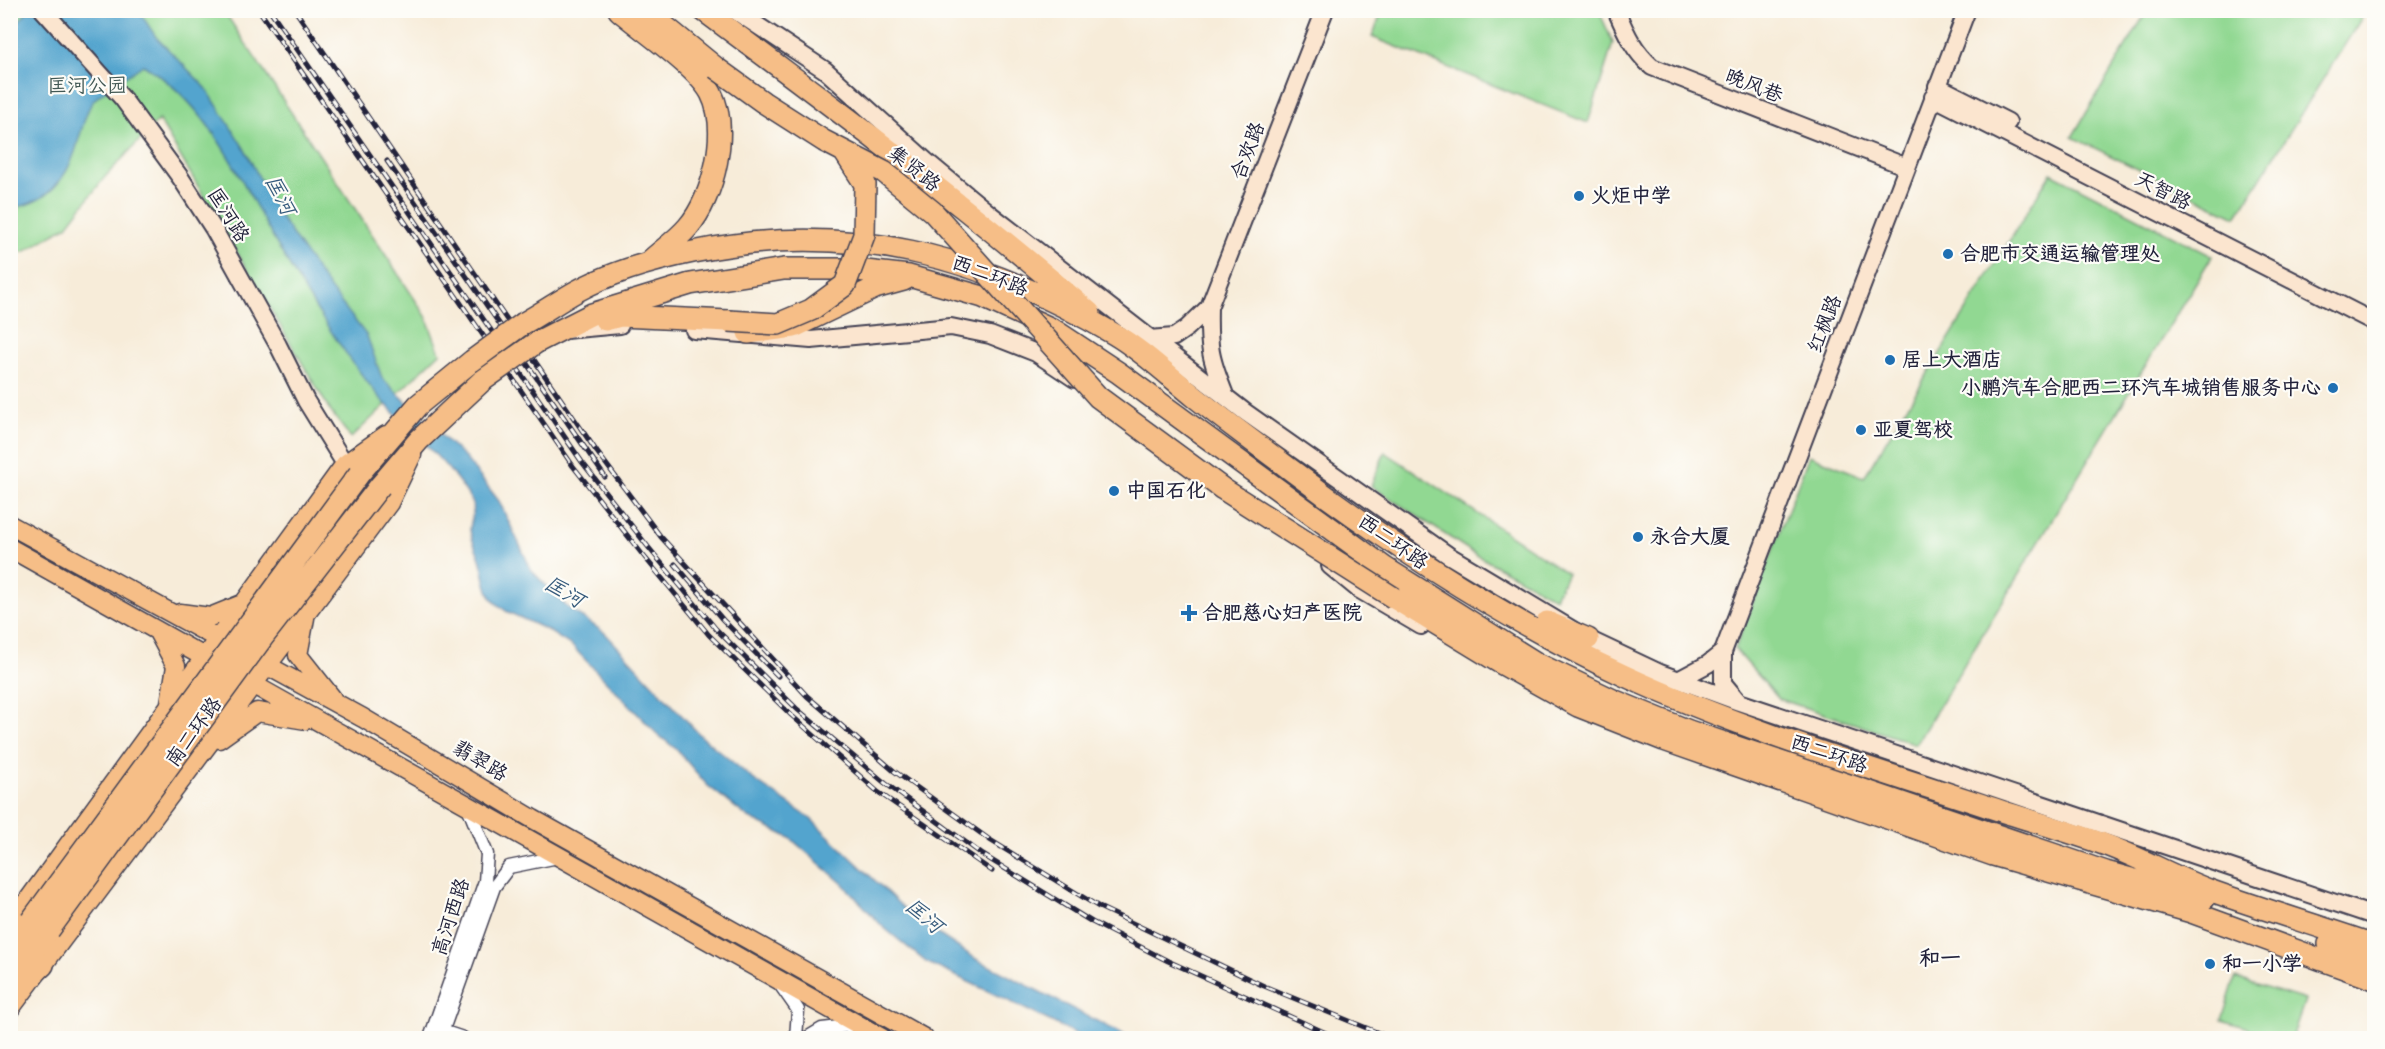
<svg xmlns="http://www.w3.org/2000/svg" width="2385" height="1049" viewBox="0 0 2385 1049" font-family="'Architects Daughter','LXGW WenKai TC',sans-serif">
<style>
.green{fill:#91d892;stroke:#5a7d66;stroke-width:1.5}
.water{fill:#53a4ce;stroke:#3a6384;stroke-width:1.5}
.lines{fill:none;stroke-linecap:round;stroke-linejoin:round}
.street-casing{stroke:#424053;stroke-width:15}
.secondary-casing{stroke:#424053;stroke-width:20}
.primary-casing{stroke:#424053;stroke-width:21}
.highway-casing{stroke:#424053;stroke-width:24}
.street{stroke:#fff;stroke-width:12}
.secondary{stroke:#fbe5cf;stroke-width:16}
.primary{stroke:#f6be87;stroke-width:18}
.highway{stroke:#f6be87;stroke-width:21}
.rail-casing{stroke:#22223b;stroke-width:5}
.rail{stroke:#fdfcf7;stroke-width:3;stroke-dasharray:9;stroke-linecap:butt}
.highway-bridge-casing{stroke:#424053;stroke-width:24;stroke-linecap:butt}
.highway-bridge{stroke:#f6be87;stroke-width:21}
.poi-dot{fill:#1f6fb2;stroke:#fdfcf7;stroke-width:2}
.labels{text-anchor:middle;dominant-baseline:central;stroke-width:4.5;stroke-linejoin:round;paint-order:stroke}
.park-label{font-size:20px;fill:#435955;stroke:#fdfcf7}
.street-label{font-size:20px;fill:#22223b;stroke:#fdfcf7}
.poi-label{font-size:20px;font-weight:bold;fill:#22223b;stroke:#fdfcf7;text-anchor:start}
.water-label{font-size:21px;font-style:italic;fill:#385c7d;stroke:#fdfcf7}
.neighbourhood-label{font-size:21px;font-weight:bold;fill:#22223b;stroke:#fdfcf7}
</style>
<rect width="100%" height="100%" fill="#fdfcf7"/>
<filter id="ink" filterUnits="userSpaceOnUse"><feTurbulence type="fractalNoise" baseFrequency=".0167" numOctaves="2"/><feDisplacementMap in="SourceGraphic" scale="12" xChannelSelector="R" yChannelSelector="G"/><feConvolveMatrix kernelMatrix="1 2 1 2 8 2 1 2 1" color-interpolation-filters="sRGB"/></filter>
<filter id="wash" filterUnits="userSpaceOnUse"><feTurbulence type="fractalNoise" baseFrequency=".008" numOctaves="4" result="noise"/><feDisplacementMap in="SourceGraphic" scale="24" xChannelSelector="R" yChannelSelector="G"/><feGaussianBlur stdDeviation="1.35" result="paint"/><feColorMatrix in="noise" values="0 0 0 0 0 0 0 0 0 0 0 0 0 0 0 0 0 1.4 0 .05"/><feComposite in="paint" operator="in"/></filter>
<g filter="url(#wash)">
<rect width="100%" height="100%" fill="#f7ecd9"/>
<!-- green -->
<path class="green" d="M11,11H224L426,316L440,353L351,438L331,412L159,120L104,178L67,226L24,252H11Z
M1599,11L1613,43L1588,123L1372,37L1382,11Z
M2147,11H2366L2236,217L2072,137Z
M2051,173L2212,256L1916,744L1779,699L1735,649L1809,455L1864,477Z
M1385,452L1567,573L1555,598L1478,556L1371,486Z
M2235,978L2305,1000L2292,1038H2279L2222,1020Z"/>
<!-- water -->
<path class="water" d="M28,11H139L156,37L206,88L244,148L277,212L325,282L367,336L382,378L466,459L499,501L532,571L566,606L605,633L701,736L753,779L811,819L915,919L976,959L1130,1038H1084L1005,999L926,962L883,927L843,884L790,838L749,818L707,785L676,749L657,734L572,646L547,630L506,611C500,607 493,602 490,595C484,583 484,569 479,556C476,548 471,539 470,530C470,519 477,510 471,500C446,457 402,427 372,388C337,344 308,297 279,248C242,184 211,104 143,65C131,74 104,89 94,100C86,109 83,127 79,138C70,175 51,203 11,208L10,31Z"/>
</g>
<g filter="url(#ink)">
<g class="lines">
<defs>
<path id="street" d="M779,983L798,1010L796,1038
M442,1031L463,1038
M430,1038L485,881L487,854L468,807
M440,1038L494,887L509,867L558,857
M807,1038L822,1029L857,1025"/>
<path id="secondary" d="M43,10L123,99L180,177L213,228L278,345L306,401L345,464
M734,10L825,70L926,161L990,214L1245,412L1448,555L1588,639L1660,673L1739,702L2374,916
M1616,10C1626,33 1633,50 1652,67L1907,167
M1937,86L2008,122
M1933,97L2374,322
M565,330L620,325
M694,330L811,340L951,327L990,335L1036,353L1075,379
M1149,339L1174,337L1187,328L1209,307
M1225,395C1210,358 1208,347 1209,307L1325,10
M1330,566L1358,589L1421,626
M1678,680L1708,664L1723,652
M1738,701L1723,683V652L1967,10"/>
<path id="primary" d="M10,525L363,718L533,819L924,1038
M10,548L882,1038
M180,613L210,617L242,604
M305,618L298,655L332,698
M158,632L176,666L170,703
M219,739L257,712L306,720
M10,925L345,464L386,435
M10,1009L389,503L412,455"/>
<path id="highway" d="M619,10C643,31 697,67 711,93C730,130 714,197 688,227C677,240 662,250 650,261
M645,10L716,68
M703,10C835,108 966,206 1090,313
M605,320L620,316L728,321
M524,323C542,313 559,301 577,291C612,272 654,260 693,252C848,220 980,255 1114,334C1143,351 1169,376 1195,397C1238,431 1282,463 1326,496C1420,564 1518,626 1623,675C1740,729 1867,767 1989,807C2028,820 2068,831 2106,845C2141,858 2174,877 2209,890C2264,910 2320,926 2374,945
M748,333L794,327L875,288L904,280
M537,342L592,314L690,284L784,269H848L909,276L983,297L1054,330L1119,373L1385,568L1536,663L1613,700L1689,731L2106,872L2204,899
M359,474L418,405L472,361
M380,486L419,440L482,381
M1394,598L1499,662L1578,706L1664,740L1993,855L2191,912L2374,979
M1547,622L1588,639
M2329,944L2374,961
M10,949L31,921
M10,980L49,930
M10,995L43,965"/>
</defs>
<!-- street casing -->
<use href="#street" class="street-casing"/>
<!-- secondary casing -->
<use href="#secondary" class="secondary-casing"/>
<!-- primary casing -->
<use href="#primary" class="primary-casing"/>
<!-- highway casing -->
<use href="#highway" class="highway-casing"/>
<!-- street -->
<use href="#street" class="street"/>
<!-- secondary -->
<use href="#secondary" class="secondary"/>
<!-- primary -->
<use href="#primary" class="primary"/>
<!-- highway -->
<use href="#highway" class="highway"/>
<defs>
<path id="rail" d="M259,10L573,466L642,554L709,635L791,715L878,792L992,871
M270,10L582,462L649,548L716,629L797,709L885,783L983,855L1092,922L1168,961L1337,1038
M295,10L597,452L661,537L807,696L894,771L990,840L1099,907L1264,986L1391,1038
M387,161L605,477
M675,564L723,620L778,676"/>
</defs>
<!-- rail casing -->
<use href="#rail" class="rail-casing"/>
<!-- rail -->
<use href="#rail" class="rail"/>
<defs>
<path id="highway-bridge" d="M716,68L763,102L824,141L884,172L933,212L1098,397L1223,489L1394,598
M728,321L778,324L811,310L845,285L864,235L865,184L845,153
M472,361L524,323
M482,381L537,342
M31,921L359,474
M49,930L263,637L380,486"/>
</defs>
<!-- highway-bridge casing -->
<use href="#highway-bridge" class="highway-bridge-casing"/>
<!-- highway-bridge -->
<use href="#highway-bridge" class="highway-bridge"/>
</g>
</g>
<!-- markers -->
<g class="poi-dot">
<circle cx="1579" cy="196" r="6"/>
<circle cx="1948" cy="254" r="6"/>
<circle cx="1890" cy="360" r="6"/>
<circle cx="2333" cy="388" r="6"/>
<circle cx="1861" cy="430" r="6"/>
<circle cx="1114" cy="491" r="6"/>
<circle cx="1638" cy="537" r="6"/>
<path d="M1186 604h6v6h6v6h-6v6h-6v-6h-6v-6h6z"/>
<circle cx="2210" cy="964" r="6"/>
</g>
<g class="labels">
<!-- park labels -->
<g class="park-label">
<text x="87" y="86">匡河公园</text>
</g>
<!-- street labels -->
<g class="street-label">
<text transform="translate(1754 86) rotate(21)">晚风巷</text>
<text transform="translate(1248 151) rotate(-69)">合欢路</text>
<text transform="translate(914 169) rotate(38)">集贤路</text>
<text transform="translate(2163 191) rotate(27)">天智路</text>
<text transform="translate(228 215) rotate(58)">匡河路</text>
<text transform="translate(990 276) rotate(21)">西二环路</text>
<text transform="translate(1825 324) rotate(-69)">红枫路</text>
<text transform="translate(1393 542) rotate(35)">西二环路</text>
<text transform="translate(194 732) rotate(-54)">南二环路</text>
<text transform="translate(1829 754) rotate(19)">西二环路</text>
<text transform="translate(480 761) rotate(31)">翡翠路</text>
<text transform="translate(451 917) rotate(-72)">高河西路</text>
</g>
<!-- poi labels -->
<g class="poi-label">
<text x="1591" y="196">火炬中学</text>
<text x="1960" y="254">合肥市交通运输管理处</text>
<text x="1902" y="360">居上大酒店</text>
<text x="2321" y="388" text-anchor="end">小鹏汽车合肥西二环汽车城销售服务中心</text>
<text x="1873" y="430">亚夏驾校</text>
<text x="1126" y="491">中国石化</text>
<text x="1650" y="537">永合大厦</text>
<text x="1202" y="613">合肥慈心妇产医院</text>
<text x="2222" y="964">和一小学</text>
</g>
<!-- water labels -->
<g class="water-label">
<text transform="translate(280 195) rotate(63)">匡河</text>
<text transform="translate(564 592) rotate(31)">匡河</text>
<text transform="translate(924 916) rotate(40)">匡河</text>
</g>
<!-- neighbourhood labels -->
<g class="neighbourhood-label">
<text x="1940" y="958">和一</text>
</g>
</g>
<!-- margin -->
<rect width="2385" height="1049" fill="none" stroke="#fdfcf7" stroke-width="36"/>
</svg>
